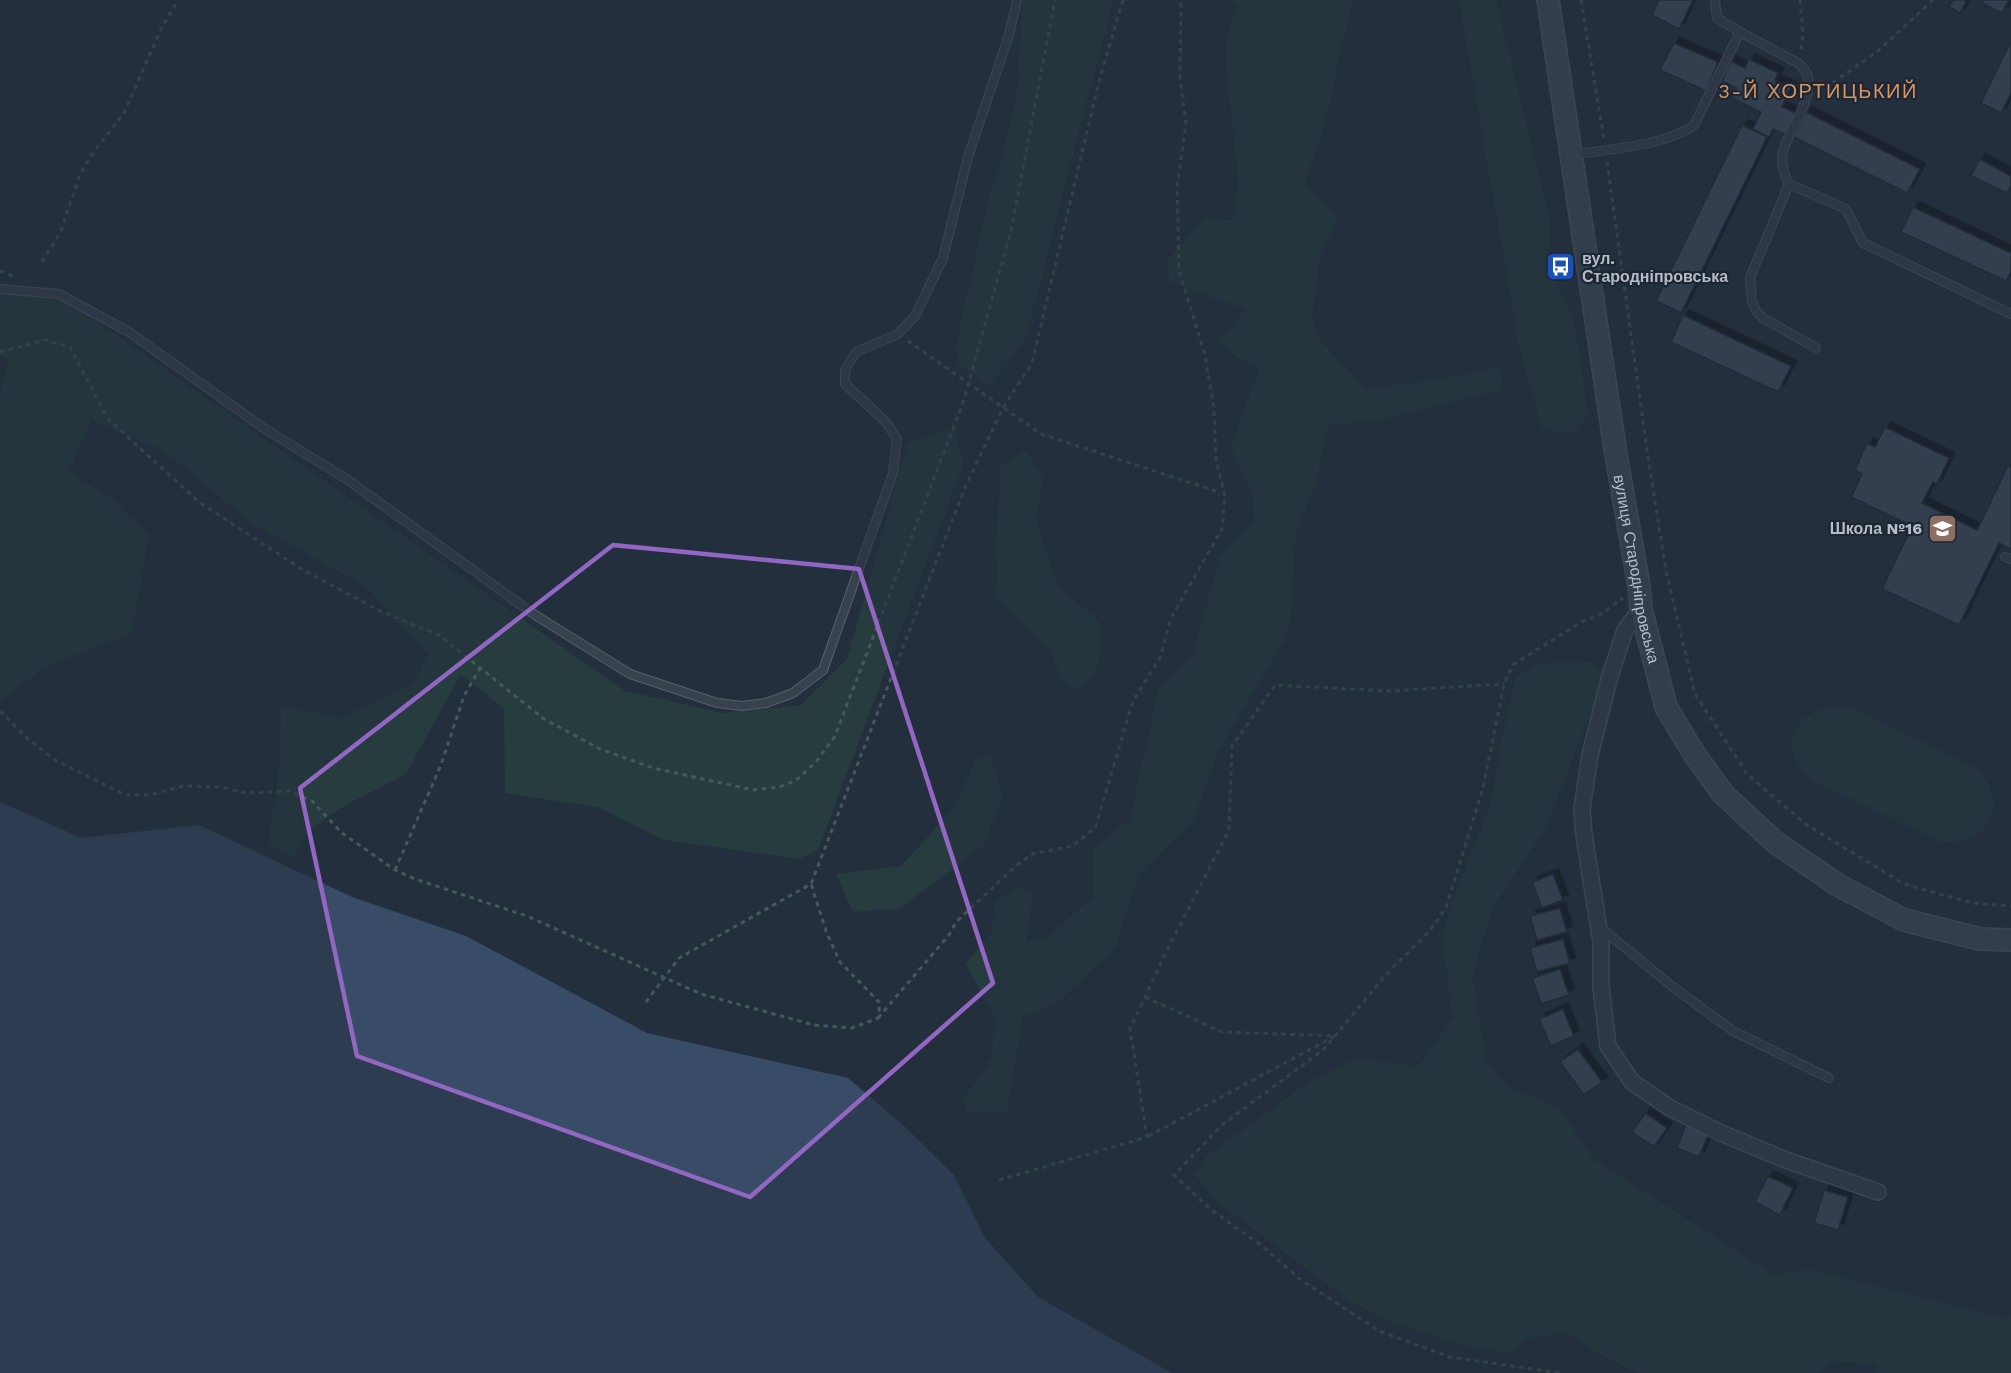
<svg xmlns="http://www.w3.org/2000/svg" width="2011" height="1373" viewBox="0 0 2011 1373" font-family="'Work Sans',sans-serif">
<style>
.green{fill:#263c3f}
.water{fill:#394c67}
.building{fill:#455162;stroke:#1f2835;stroke-width:1.5;filter:url(#shadow)}
.lines{fill:none;stroke-linecap:round;stroke-linejoin:round}
.lane-casing{stroke:#565f6c;stroke-width:10}
.street-casing{stroke:#565f6c;stroke-width:18}
.secondary-casing{stroke:#565f6c;stroke-width:24}
.path{stroke:#44595c;stroke-width:3;stroke-dasharray:4.5 4.5;stroke-linecap:butt}
.lane{stroke:#38414e;stroke-width:8}
.street{stroke:#38414e;stroke-width:15}
.secondary{stroke:#465061;stroke-width:21}
.marked{fill:none;stroke:#9266c3;stroke-width:4.5;stroke-linejoin:round}
.labels{text-anchor:middle;dominant-baseline:central;stroke-width:4.5;stroke-linejoin:round;paint-order:stroke}
.poi-label{font-size:16px;font-weight:bold;fill:#b4bcc9;stroke:#1d2633;text-anchor:start}
.street-label{font-size:16px;fill:#b4bcc9;stroke:#1d2633}
.quarter-label{font-size:20px;letter-spacing:1.5px;fill:#d59563;stroke:#1d2633}
</style>
<defs>
<filter id="shadow"><feDropShadow dx="5.5" dy="-5.5" stdDeviation="0" flood-color="#0009"/></filter>
</defs>
<rect width="100%" height="100%" fill="#242f3e"/>
<!-- green -->
<path class="green" d="M1023,0H1113L1025,340L990,386L958,364L956,347L983,223L1016,103Z
M1229,0H1352L1324,126L1304,185L1337,218L1320,257L1312,318L1320,340L1366,389L1418,382L1503,367L1500,391L1382,419L1329,425L1314,488L1296,532L1288,634L1219,750L1192,823L1138,875L1115,949L1059,1001L1022,1018L1007,1112H967L965,1097L992,1058L994,1017L966,964L992,932L995,901L1020,886L1033,892L1026,942L1050,936L1094,895V848L1130,820L1158,691L1194,653L1219,558L1255,522L1254,499L1231,447L1259,369L1237,357L1217,339L1227,332L1245,309L1170,282L1167,261L1204,219L1232,220L1239,182L1226,63L1228,33L1238,4Z
M1459,0H1496L1549,214V265L1574,323L1588,413L1576,433L1542,430L1518,339Z
M0,294L39,295L73,305L625,691L724,713L801,705L847,659L908,443L954,428L963,465L818,850L799,859L665,840L597,807L505,793L504,709L461,674L406,774L346,805L309,830L294,857L268,845L279,769L281,705L339,718L412,685L428,654L365,586L251,523L163,450L92,420L68,472L109,496L149,535L132,633L46,667L0,701V393L8,360L0,356Z
M1025,450L1044,477L1036,518L1057,586L1099,621L1098,667L1080,691L1062,680L1050,651L996,597L1000,466Z
M1592,661L1605,676L1545,829L1492,909L1472,977L1487,1063L1509,1087L1559,1108L1593,1159L1774,1275L1810,1269L2003,1318L2011,1315V1373H1873L1879,1364L1833,1362L1818,1373H1638L1596,1352L1565,1332L1530,1338L1511,1353L1461,1345L1397,1324L1349,1301L1214,1199L1195,1175L1207,1156L1308,1082L1358,1058L1418,1067L1452,1018L1443,934L1455,895L1490,806L1506,720L1516,677L1535,664Z
M1836,705L1850,707L1978,769C2010,806 1990,843 1942,843L1814,781C1775,753 1791,712 1836,705Z
M990,753L1003,796L983,846L901,908L853,912L836,874L901,866L956,806L975,760Z"/>
<!-- water -->
<path class="water" d="M0,802L81,838L199,825L352,897L466,936L647,1033L848,1078L903,1125L954,1175L985,1238L1038,1297L1172,1373H0Z"/>
<!-- building -->
<path class="building" d="M1659,0H1693L1679,29L1652,15Z
M1953,0H1967L1960,13L1949,7Z
M1984,0H2009L2002,13L1982,3Z
M2011,41V93L2001,113L1981,103Z
M1674,43L1718,62L1706,91L1660,70Z
M1749,59L1778,73L1775,80L1791,87L1782,107L1797,114L1786,135L1773,129L1769,137L1753,129L1761,112L1732,98L1737,88L1722,81L1731,61L1745,68Z
M1806,112L1920,169L1907,193L1794,137Z
M1742,125L1767,137L1681,313L1656,301Z
M1980,159L2011,176V185L2007,193L1971,176Z
M1913,207L2011,253V271L2006,281L1901,232Z
M1683,315L1791,366L1778,392L1671,342Z
M1885,427L1949,458L1937,484L1933,482L1922,503L1977,530L2008,466L2011,468V549L1999,543L1959,625L1882,589L1912,526L1851,497L1862,474L1855,470L1867,443L1875,447Z
M1553,874L1563,900L1542,908L1532,882Z
M1560,908L1567,932L1537,940L1530,916Z
M1563,939L1570,963L1537,972L1530,948Z
M1560,969L1569,995L1541,1004L1532,978Z
M1563,1009L1574,1036L1551,1046L1539,1019Z
M1578,1049L1602,1082L1584,1095L1560,1062Z
M1645,1113L1667,1128L1654,1147L1632,1132Z
M1687,1122L1710,1131L1699,1157L1677,1148Z
M1768,1176L1793,1188L1780,1215L1755,1202Z
M1824,1190L1848,1197L1838,1230L1814,1223Z"/>
<g class="lines">
<defs>
<path id="lane" d="M1715,0L1717,18L1740,32
M1572,155C1608,149 1665,146 1694,125L1740,32L1798,63C1827,84 1788,128 1783,152C1780,163 1784,174 1789,184
M0,289L59,294L129,332L262,427L348,480L535,615L630,674L717,703L742,706L766,703L793,693L823,670L893,473L897,439L887,423L845,384V370L856,352L898,334L915,316L943,258L968,157L1009,35L1017,0
M1816,348L1763,318L1756,311L1752,302L1750,278L1789,184L1846,209L1863,243L2011,314
M2005,557L2011,559
M1601,928L1673,987L1733,1031L1829,1078"/>
<path id="street" d="M1641,609L1625,630L1610,676L1590,755L1582,809L1584,835L1601,942V987L1608,1046L1632,1082L1670,1108L1721,1133L1786,1160L1878,1192"/>
<g id="secondary">
<path id="s1" d="M1548,0L1616,455L1639,586L1641,609L1666,707L1693,752L1723,794L1776,843L1838,885L1904,920L1980,939L2011,940"/>
</g>
</defs>
<!-- lane casing -->
<use href="#lane" class="lane-casing"/>
<!-- street casing -->
<use href="#street" class="street-casing"/>
<!-- secondary casing -->
<use href="#secondary" class="secondary-casing"/>
<!-- path -->
<path class="path" d="M1581,0L1604,140
M1800,0L1803,32L1801,52
M1818,93L1877,52L1933,0
M1607,162L1648,457L1666,571L1695,694L1747,774L1807,825L1904,884L1972,903L2011,906
M42,262L61,231L79,177L90,157L124,113L162,27L178,0
M0,271L15,277
M908,341L1041,434L1219,492
M0,352L45,340L70,347L107,418L199,502L303,570L380,611L439,635L544,719L600,749L653,768L753,790L779,787L795,781L816,762L835,736L963,403L1011,231L1055,0
M0,711L28,739L55,760L125,795H150L183,786L220,787L246,793L290,791L312,801L342,833L395,870L415,879L527,916L701,994L814,1025L852,1028L878,1018L880,1003L840,962L826,931L811,884
M395,870L441,765L464,696L480,668
M1145,997L1222,1032L1335,1036L1147,1137
M646,1002L679,958L811,884L966,485L1003,408L1032,363L1098,85L1123,0
M878,1018L949,935L957,921L1017,865L1032,854L1073,846L1095,828L1133,701L1160,658L1171,618L1222,529L1225,496L1216,460L1214,409L1205,355L1179,270L1177,187L1186,123L1180,79L1181,0
M999,1180L1147,1137L1130,1029L1166,952L1229,830L1232,746L1275,685L1387,691L1504,684
M1559,1373L1450,1357L1379,1331L1301,1280L1262,1246L1210,1209L1174,1175L1222,1125L1323,1050L1392,968L1429,932L1446,908L1483,788L1504,684L1513,665L1581,622L1601,614L1623,598"/>
<!-- lane -->
<use href="#lane" class="lane"/>
<!-- street -->
<use href="#street" class="street"/>
<!-- secondary -->
<use href="#secondary" class="secondary"/>
</g>
<!-- marked area -->
<path d="M0 0H2011V1373H0ZM613,545L859,569L993,983L750,1197L357,1056L300,788Z" fill="#242f3e" fill-opacity=".55" fill-rule="evenodd"/>
<path class="marked" d="M613,545L859,569L993,983L750,1197L357,1056L300,788Z"/>
<!-- icons -->
<defs>
<symbol id="bus-square" viewBox="-11 -11 22 22"><rect x="-9" y="-9" width="18" height="18" rx="4" fill="#1a4fb4" stroke="#1d2633"/><path d="M-5-6H5V4H4V6H2V4H-2V6H-4V4H-5ZM-3.5-4V0h7V-4ZM-3.5 1.2v1.5H-2V1.2ZM2 1.2v1.5H3.5V1.2Z" fill="#fff"/></symbol>
<symbol id="school-square" viewBox="-11 -11 22 22"><rect x="-9" y="-9" width="18" height="18" rx="4" fill="#8d6e63" stroke="#1d2633"/><path d="M0-5L7-2L0 1L-7-2ZM-4 1L0 2.5L4 1V4Q0 6-4 4Z" fill="#fff"/></symbol>
</defs>
<g fill-rule="evenodd">
<use href="#bus-square" x="1544" y="250" width="33" height="33"/>
<use href="#school-square" x="1926" y="512" width="33" height="33"/>
</g>
<g class="labels">
<!-- poi labels -->
<g class="poi-label">
<text x="1582" y="258">вул.<tspan x="1582" dy="18">Стародніпровська</tspan></text>
<text x="1922" y="528" text-anchor="end">Школа №16</text>
</g>
<!-- street labels -->
<g class="street-label">
<text stroke="none"><textPath href="#s1" startOffset="576">вулиця Стародніпровська</textPath></text>
</g>
<!-- quarter labels -->
<g class="quarter-label">
<text x="1818" y="91">3-Й ХОРТИЦЬКИЙ</text>
</g>
</g>
</svg>
